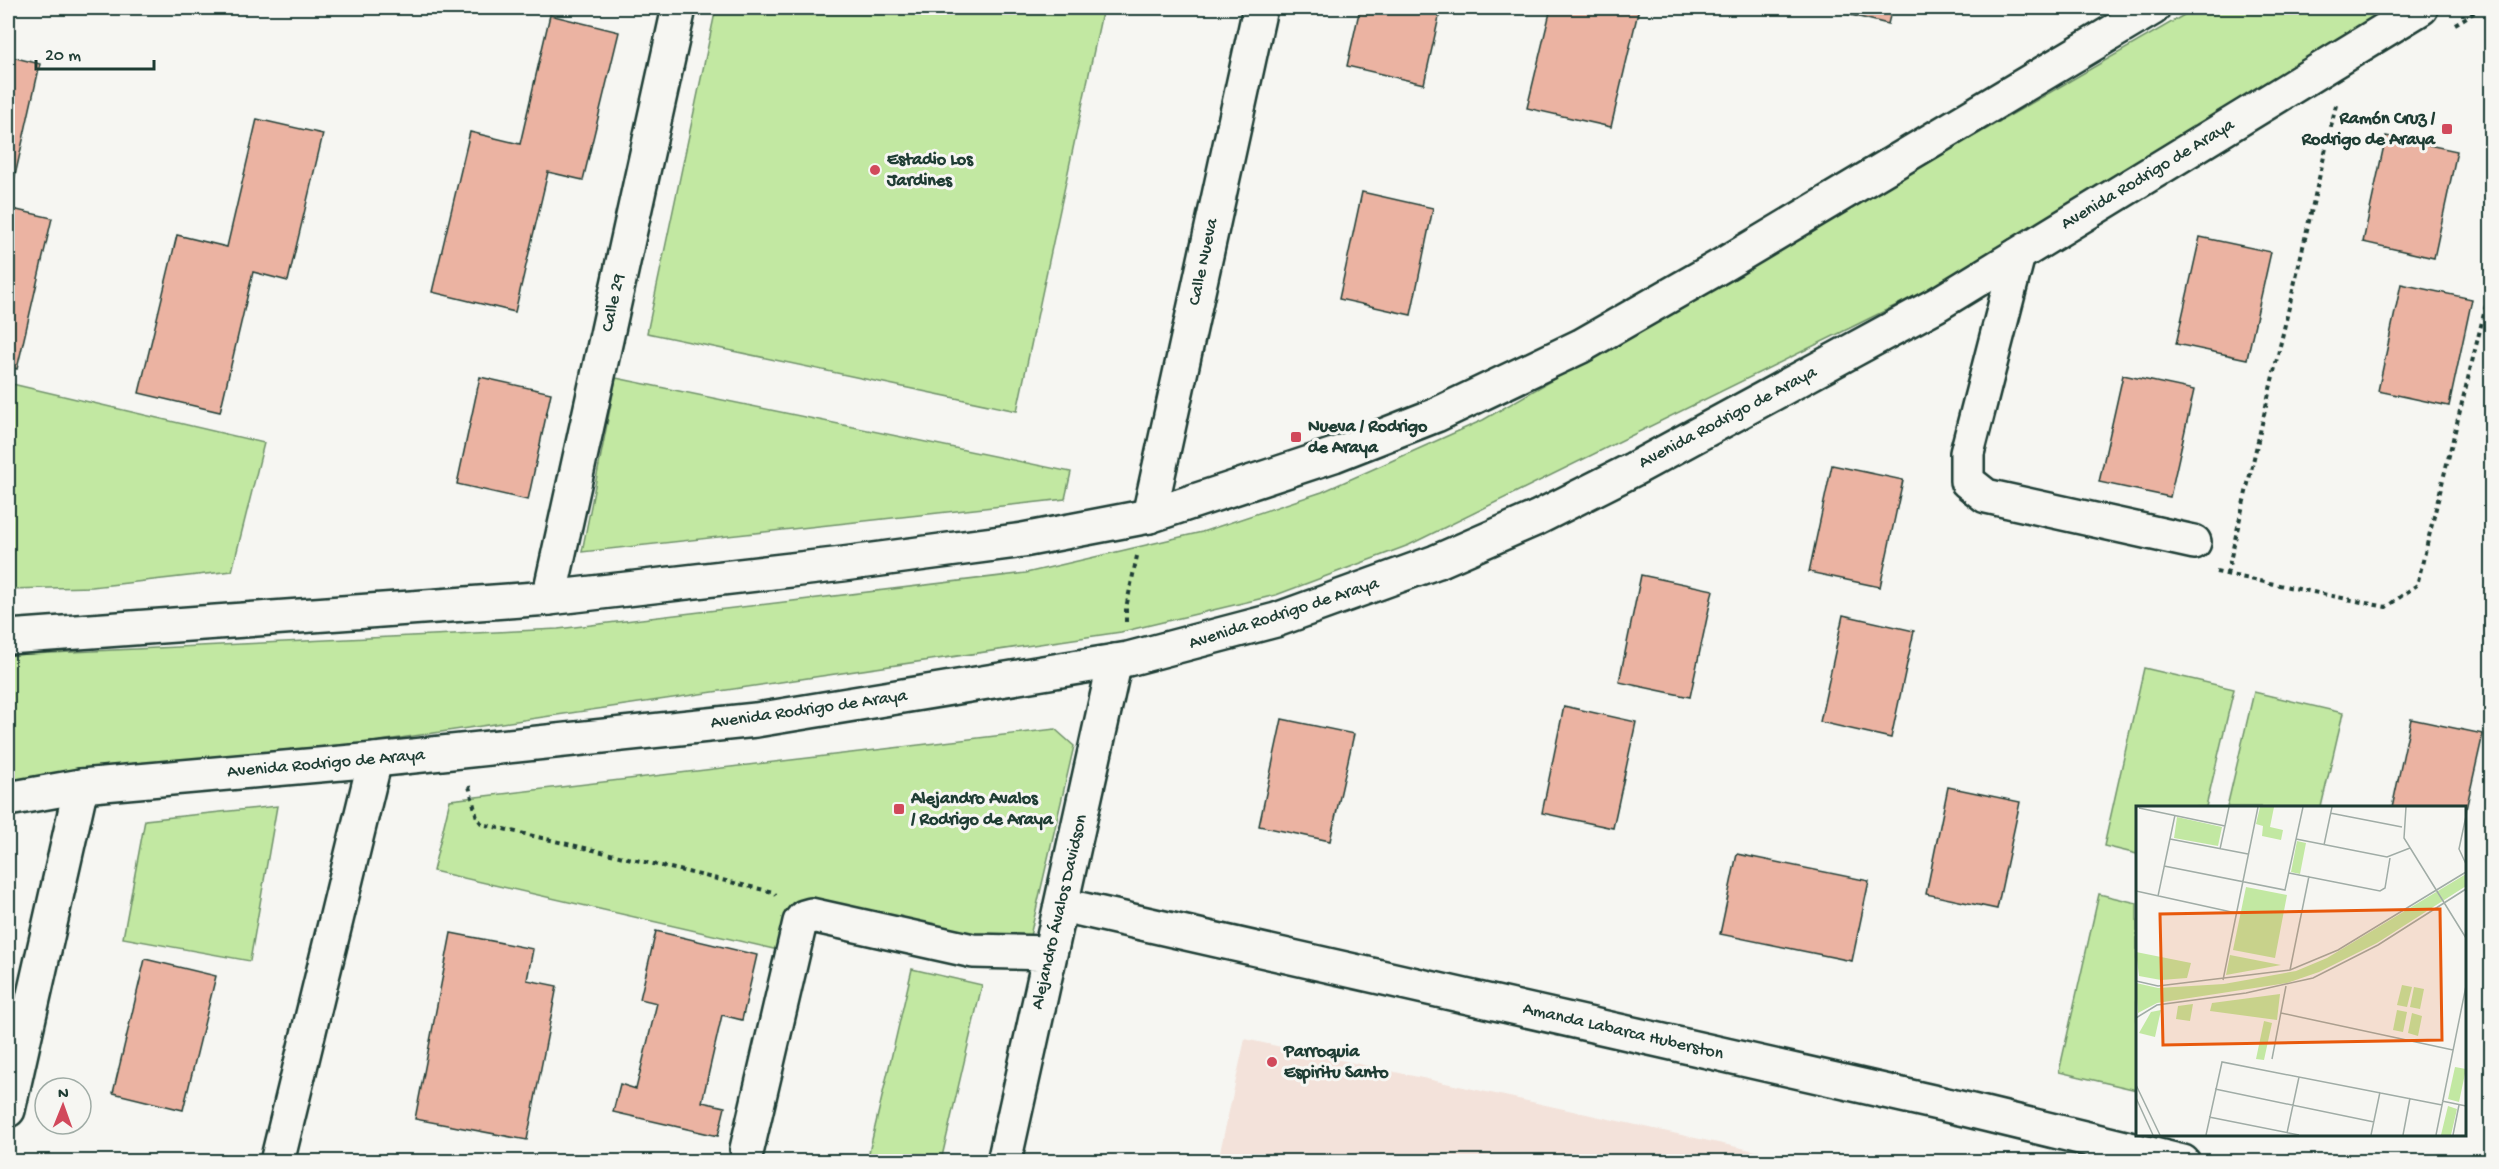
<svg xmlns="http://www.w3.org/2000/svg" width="2499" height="1169" viewBox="0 0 2499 1169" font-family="'Gochi Hand',sans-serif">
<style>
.built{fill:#f3e2da}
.green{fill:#c2e8a2;stroke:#70926b;stroke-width:1.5}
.building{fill:#ebb3a2;stroke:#1f3d34;stroke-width:1.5}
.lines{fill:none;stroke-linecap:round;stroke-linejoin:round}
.minor-casing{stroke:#1f3d34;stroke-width:38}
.major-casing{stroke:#1f3d34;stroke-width:38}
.path{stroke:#1f3d34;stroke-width:4;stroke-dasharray:4.5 4.5;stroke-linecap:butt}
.minor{stroke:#f6f6f2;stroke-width:33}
.major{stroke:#f6f6f2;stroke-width:33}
.poi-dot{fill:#d1495b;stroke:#f6f6f2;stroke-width:2}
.labels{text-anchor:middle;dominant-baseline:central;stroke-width:6;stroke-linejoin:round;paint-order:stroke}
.poi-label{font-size:18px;font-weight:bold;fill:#1f3d34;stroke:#f6f6f2;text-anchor:start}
.street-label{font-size:18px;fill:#1f3d34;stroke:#f6f6f2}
.inset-road{fill:none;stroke:#a0aca6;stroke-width:1.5}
.view{fill:#e8590c;fill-opacity:0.15;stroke:#e8590c;stroke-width:3}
.inset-edge{fill:none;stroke:#1f3d34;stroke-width:3}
</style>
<rect width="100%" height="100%" fill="#f6f6f2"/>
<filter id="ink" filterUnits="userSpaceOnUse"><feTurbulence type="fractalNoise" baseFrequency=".0167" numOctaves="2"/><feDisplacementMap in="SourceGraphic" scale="12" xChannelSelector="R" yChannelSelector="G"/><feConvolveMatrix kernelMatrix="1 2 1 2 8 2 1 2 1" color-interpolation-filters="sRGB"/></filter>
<g filter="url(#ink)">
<!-- built -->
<path class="built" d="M1245,1039L1709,1141L1802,1161H1218Z"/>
<!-- green -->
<path class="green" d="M716,8H1103L1017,411L647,333Z
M2196,8H2388L1927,290L1409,545L1276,595L1121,632L373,742L79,769L8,781V655L558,629L1026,573L1202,532L1322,492L1483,420Z
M616,378L1071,472L1065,499L582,552Z
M8,383L264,443L232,571L92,587L8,589Z
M2144,668L2234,689L2206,807L2138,808L2137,854L2104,846Z
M2254,692L2343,713L2321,807H2227Z
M1055,729L1074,746L1023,966L796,914L787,952L433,871L450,800Z
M277,806L250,961L123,938L145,820Z
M2099,894L2137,903V1090L2059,1072Z
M912,969L982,985L941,1161H867Z"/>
<!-- building -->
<path class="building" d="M1360,8H1441L1424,84L1347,66Z
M1551,8H1639L1611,127L1527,108Z
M1822,8H1892L1888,24Z
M550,15L619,32L583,180L548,172L515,312L432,292L470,132L520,144Z
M8,56L40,64L8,207Z
M257,119L323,134L288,281L253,272L220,412L139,393L177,235L227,247Z
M2386,136L2457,151L2434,258L2363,242Z
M1362,192L1433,208L1411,315L1339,299Z
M8,208L52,218L17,369L8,367Z
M2200,237L2271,252L2247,359L2176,344Z
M2401,284L2472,299L2449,406L2378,391Z
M2123,375L2194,390L2170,497L2099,482Z
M480,377L551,393L528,500L457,484Z
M1832,465L1903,480L1880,587L1809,572Z
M1641,575L1713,590L1690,697L1619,682Z
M1843,615L1914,631L1891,738L1820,722Z
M1564,706L1636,722L1613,828L1542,813Z
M1282,719L1354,734L1330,841L1259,826Z
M2411,719L2483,734L2464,818V808H2392Z
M1948,787L2020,802L1997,909L1926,894Z
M1737,854L1869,881L1852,961L1720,934Z
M656,931L757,955L742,1020L722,1015L702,1102L725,1107L718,1136L613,1112L620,1084L636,1089L657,1003L640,999Z
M451,933L533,949L527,980L557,986L527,1140L415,1119Z
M145,959L216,976L183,1110L113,1093Z"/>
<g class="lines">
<defs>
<path id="minor" d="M2018,255L1967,453V481L1986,496L2194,542
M1149,516L1260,8
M549,598L679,8
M1062,905L1964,1109L2183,1162
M8,1110L81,786
M747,1149L800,922L804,917L811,915L973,951L1050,953
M277,1162L375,760
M1004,1162L1115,661"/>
<path id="major" d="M8,637L549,598L843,564L1023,540L1149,516L1334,455L1436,415L1581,346L1726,263L2153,8
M8,799L81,786L375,760L756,720L1128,659L1276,620L1436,562L1537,518L1634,469L1936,305L2421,8"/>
</defs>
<!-- minor casing -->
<use href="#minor" class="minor-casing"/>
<!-- major casing -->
<use href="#major" class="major-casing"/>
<!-- path -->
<path class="path" d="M2455,24L2482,8
M2216,572L2386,607L2417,585L2492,281
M2227,574L2336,105
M1126,622V608L1137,556
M469,786L477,818L482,824L773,892L776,895"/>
<!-- minor -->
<use href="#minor" class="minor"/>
<!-- major -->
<use href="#major" class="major"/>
</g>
</g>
<!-- markers -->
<g class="poi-dot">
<rect x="2441" y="123" width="12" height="12" rx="3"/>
<circle cx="875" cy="170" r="6"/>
<rect x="1290" y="431" width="12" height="12" rx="3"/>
<rect x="893" y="803" width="12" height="12" rx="3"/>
<circle cx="1272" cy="1062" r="6"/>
</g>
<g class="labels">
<!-- poi labels -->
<g class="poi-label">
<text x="2435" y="119" text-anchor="end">Ramón Cruz /<tspan x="2435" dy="21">Rodrigo de Araya</tspan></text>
<text x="887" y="160">Estadio Los<tspan x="887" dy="21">Jardines</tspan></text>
<text x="1308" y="427">Nueva / Rodrigo<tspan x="1308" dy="21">de Araya</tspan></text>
<text x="911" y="799">Alejandro Avalos<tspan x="911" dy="21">/ Rodrigo de Araya</tspan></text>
<text x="1284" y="1052">Parroquia<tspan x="1284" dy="21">Espiritu Santo</tspan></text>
</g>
<!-- street labels -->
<g class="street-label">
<text transform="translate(2148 175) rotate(-31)">Avenida Rodrigo de Araya</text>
<text transform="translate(1204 262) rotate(-78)">Calle Nueva</text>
<text transform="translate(614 303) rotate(-78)">Calle 29</text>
<text transform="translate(1728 418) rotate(-28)">Avenida Rodrigo de Araya</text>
<text transform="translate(1284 614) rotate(-18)">Avenida Rodrigo de Araya</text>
<text transform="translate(809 710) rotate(-8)">Avenida Rodrigo de Araya</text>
<text transform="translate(326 764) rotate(-5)">Avenida Rodrigo de Araya</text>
<text transform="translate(1060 912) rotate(-77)">Alejandro Ávalos Davidson</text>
<text transform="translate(1623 1032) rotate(13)">Amanda Labarca Huberston</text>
</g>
</g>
<!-- overview -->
<g transform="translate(2136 806)">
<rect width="330" height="330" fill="#f6f6f2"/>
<path d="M124,1H138L134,21L147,24L145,34L126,30L127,20L120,18ZM41,11L86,21L82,40L38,32ZM161,35L170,37L164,68L155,66ZM330,68V80L241,137L183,166L151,177L21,197L2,207L0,177L22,182L88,178L160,165L191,152ZM110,81L151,89L139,152L97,144ZM0,146L55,157L51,172L25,174L3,170ZM94,149L145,159L90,169ZM266,179L276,181L271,201L261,199ZM278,181L288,183L284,203L274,201ZM144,188L141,214L74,205L76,197ZM57,198L54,215L40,213L42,200ZM25,204L19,231L3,227L15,206ZM261,204L271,206L267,226L257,224ZM276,207L286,210L282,230L272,227ZM128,215L136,217L128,254L120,253ZM319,261L330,263L323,296L312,293ZM312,300L321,303L315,329H305Z" fill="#c2e8a2"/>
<path class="inset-road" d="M270,1L268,32L330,132M3,2L89,20M194,7L266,21M330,10L323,43L330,58M34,33L112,48M160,33L251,51L274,42M188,39L196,1M84,43L93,1M28,60L149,84L167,1M153,67L244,85L249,82L254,52M0,85L100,107M22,90L39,9M154,164L173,70M87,174L122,1M0,175L22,180L154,164L202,144L330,66M0,184V208M145,207L317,244M0,212L21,199L110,187L177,172L242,139L330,83M136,253L150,180M0,279L24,329M79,283L238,316M0,292L17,329M306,295L330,300M73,311L163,329M151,327L163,271M70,329L86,256L306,299M235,329L244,286M267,329L274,292M300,329L330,180M317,329L323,299"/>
<path class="view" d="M304,103L306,234L27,239L24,108Z"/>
<rect width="330" height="330" class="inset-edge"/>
</g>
<!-- margin -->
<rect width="2499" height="1169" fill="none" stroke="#f6f6f2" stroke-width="30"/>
<rect x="15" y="15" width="2469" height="1139" fill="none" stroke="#1f3d34" stroke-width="2" filter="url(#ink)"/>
<!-- north arrow -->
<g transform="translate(63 1106) rotate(1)"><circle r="28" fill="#f6f6f2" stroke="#a0aca6" stroke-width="1.5"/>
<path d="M0-4.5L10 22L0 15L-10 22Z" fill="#d1495b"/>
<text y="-9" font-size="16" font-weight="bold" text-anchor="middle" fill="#1f3d34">N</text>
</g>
<!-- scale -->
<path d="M36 60v9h118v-9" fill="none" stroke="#1f3d34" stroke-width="3"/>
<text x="45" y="60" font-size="18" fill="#1f3d34" stroke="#f6f6f2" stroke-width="4.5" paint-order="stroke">20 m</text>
</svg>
